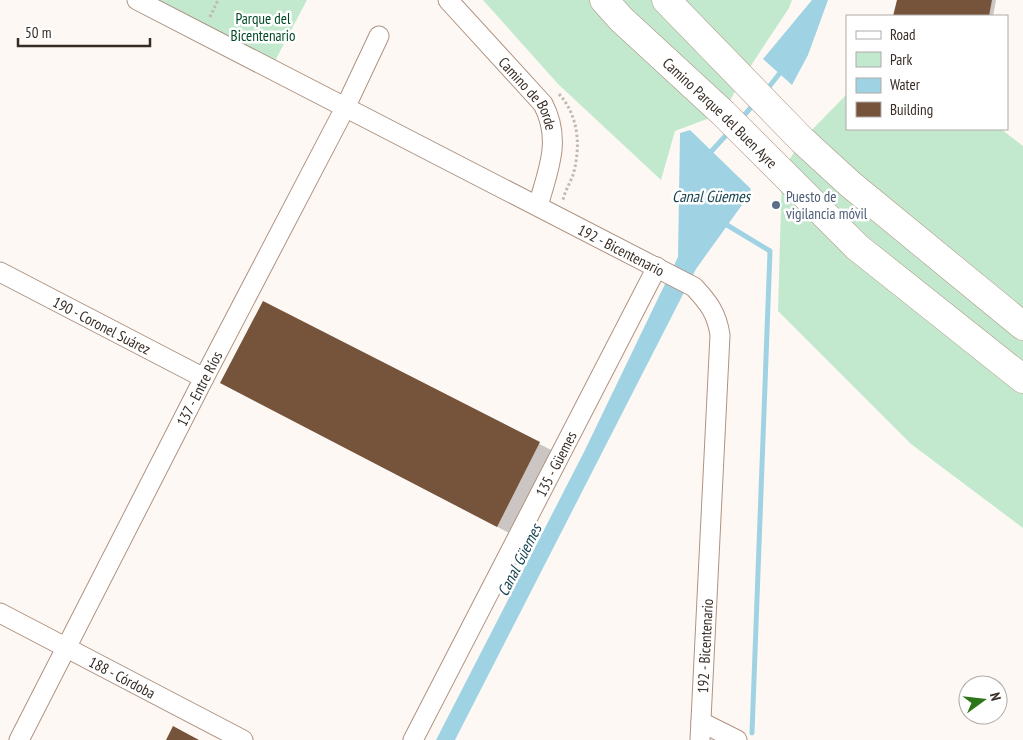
<svg xmlns="http://www.w3.org/2000/svg" width="1023" height="740" viewBox="0 0 1023 740" font-family="'PT Sans Narrow',sans-serif">
<style>
.green{fill:#c2e9ce}
.water{fill:#9fd3e4}
.shadow{fill:#0003}
.lines{fill:none;stroke-linecap:round;stroke-linejoin:round}
.stream{stroke:#9fd3e4;stroke-width:5}
.building{fill:#76543c}
.minor-casing{stroke:#ae9381;stroke-width:21}
.motorway-casing{stroke:#ae9381;stroke-width:29}
.path{stroke:#c1b9b4;stroke-width:3;stroke-dasharray:2.5 2.5;stroke-linecap:butt}
.minor{stroke:#fff;stroke-width:19}
.motorway{stroke:#fff;stroke-width:28}
.service-dot{fill:#5c6f8a;stroke:#fff;stroke-width:2}
.labels{text-anchor:middle;dominant-baseline:central;stroke-width:5;stroke-linejoin:round;paint-order:stroke}
.park-label{font-size:15px;fill:#024a27;stroke:#fff}
.street-label{font-size:15px;fill:#372c25;stroke:#fff}
.service-label{font-size:15px;fill:#4e5e75;stroke:#fff;text-anchor:start}
.water-label{font-size:16px;font-style:italic;fill:#174451;stroke:#fff}
</style>
<rect width="100%" height="100%" fill="#fef8f4"/>
<!-- green -->
<path class="green" d="M158,0H307L275,61Z
M483,0H792L789,8L742,79L723,113L675,131L661,180L558,84Z
M847,94V129H1001L1023,146V528L911,444L778,311L782,171L802,140Z"/>
<!-- water -->
<path class="water" d="M812,0H828L808,55L792,85L763,59Z
M690,130L751,189L747,198L696,269L455,740H436L584,452L678,257L680,133Z"/>
<!-- shadow -->
<path class="shadow" d="M898,0H996L993,16H894Z
M263,302L557,453L515,536L239,392Z"/>
<g class="lines">
<!-- stream -->
<path class="stream" d="M765,92L783,69
M740,120L754,104
M708,155L729,132
M722,222L770,251L752,733"/>
</g>
<!-- building -->
<path class="building" d="M897,0H992L989,16H893Z
M263,301L540,442L497,527L220,383Z
M173,726L199,740H166Z"/>
<g class="lines">
<defs>
<g id="minor">
<path id="s1" d="M137,0L694,287C709,303 717,314 720,335L700,740"/>
<path id="s2" d="M448,0L543,104C562,140 548,170 538,206"/>
<path id="s3" d="M0,272L204,378"/>
<path id="s4" d="M0,613L243,740"/>
<path d="M701,722L737,740"/>
<path id="s5" d="M19,740L204,378L345,108L379,36"/>
<path id="s6" d="M413,740L657,267"/>
</g>
<g id="motorway">
<path id="s7" d="M604,0L621,19L723,113L857,247L1023,379"/>
<path d="M666,0L802,140L850,184L1023,326"/>
</g>
</defs>
<!-- minor casing -->
<use href="#minor" class="minor-casing"/>
<!-- motorway casing -->
<use href="#motorway" class="motorway-casing"/>
<!-- path -->
<path class="path" d="M210,17L218,0
M559,94C579,116 581,147 573,175C570,183 565,191 563,200"/>
<!-- minor -->
<use href="#minor" class="minor"/>
<!-- motorway -->
<use href="#motorway" class="motorway"/>
</g>
<!-- markers -->
<circle class="service-dot" cx="776" cy="205" r="5"/>
<g class="labels">
<!-- park labels -->
<g class="park-label">
<text x="263" y="18">Parque del<tspan x="263" dy="17">Bicentenario</tspan></text>
</g>
<!-- street labels -->
<g class="street-label">
<text stroke="none"><textPath href="#s2" startOffset="124">Camino de Borde</textPath></text>
<text stroke="none"><textPath href="#s7" startOffset="162">Camino Parque del Buen Ayre</textPath></text>
<text stroke="none"><textPath href="#s1" startOffset="545">192 - Bicentenario</textPath></text>
<text stroke="none"><textPath href="#s3" startOffset="115">190 - Coronel Suárez</textPath></text>
<text stroke="none"><textPath href="#s5" startOffset="395">137 - Entre Ríos</textPath></text>
<text stroke="none"><textPath href="#s6" startOffset="311">135 - Güemes</textPath></text>
<text transform="translate(705 646) rotate(-87)">192 - Bicentenario</text>
<text stroke="none"><textPath href="#s4" startOffset="138">188 - Córdoba</textPath></text>
</g>
<!-- service labels -->
<g class="service-label">
<text x="786" y="196">Puesto de<tspan x="786" dy="17">vigilancia móvil</tspan></text>
</g>
<!-- water labels -->
<g class="water-label">
<text x="711" y="196">Canal Güemes</text>
<text transform="translate(519 560) rotate(-63)">Canal Güemes</text>
</g>
</g>
<!-- legend -->
<rect x="846" y="15" width="162" height="115" fill="#ffffff" stroke="#afaba8"/>
<rect x="856" y="31" width="25" height="8" fill="#ffffff" stroke="#afaba8"/>
<text x="890" y="40" font-size="15" fill="#372c25">Road</text>
<rect x="856" y="52" width="25" height="15" fill="#c2e9ce" stroke="#afaba8"/>
<text x="890" y="65" font-size="15" fill="#372c25">Park</text>
<rect x="856" y="78" width="25" height="15" fill="#9fd3e4" stroke="#afaba8"/>
<text x="890" y="90" font-size="15" fill="#372c25">Water</text>
<rect x="856" y="102" width="25" height="15" fill="#76543c" stroke="#afaba8"/>
<text x="890" y="115" font-size="15" fill="#372c25">Building</text>
<!-- north arrow -->
<g transform="translate(983 700) rotate(75)"><circle r="24" fill="#ffffff" stroke="#afaba8"/>
<path d="M0-4L9 19L0 12L-9 19Z" fill="#2c7518"/>
<text y="-8" font-size="14" font-weight="bold" text-anchor="middle" fill="#372c25">N</text>
</g>
<!-- scale -->
<path d="M18 38v8h132v-8" fill="none" stroke="#372c25" stroke-width="2.5"/>
<text x="25" y="38" font-size="15" fill="#372c25" stroke="#ffffff" stroke-width="4" paint-order="stroke">50 m</text>
</svg>
